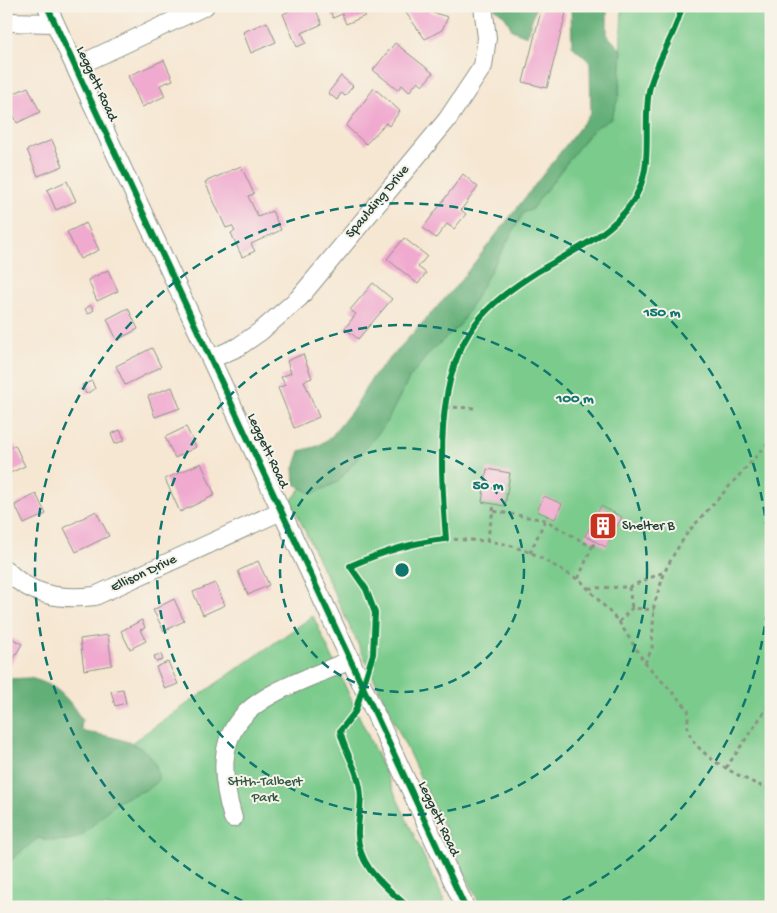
<svg xmlns="http://www.w3.org/2000/svg" width="777" height="913" viewBox="0 0 777 913" font-family="'Gochi Hand',sans-serif">
<style>
.green{fill:#7acb8c;stroke:#4c8460}
.forest{fill:#63af78;stroke:#417656}
.building{fill:#f0a9cf}
.lines{fill:none;stroke-linecap:round;stroke-linejoin:round}
.minor-casing{stroke:#8a9284;stroke-width:20}
.path{stroke:#8a9284;stroke-width:3;stroke-dasharray:4 4;stroke-linecap:butt}
.minor{stroke:#fff;stroke-width:18}
.cycleway-casing{stroke:#f7f3e8;stroke-width:9}
.cycleway{stroke:#00873e;stroke-width:6}
.ring{fill:none;stroke:#0f766e;stroke-width:2.5;stroke-dasharray:9 6}
.labels{text-anchor:middle;dominant-baseline:central;stroke-width:4;stroke-linejoin:round;paint-order:stroke}
.street-label{font-size:14px;fill:#1f3d34;stroke:#f7f3e8}
.poi-label{font-size:14px;fill:#1f3d34;stroke:#f7f3e8;text-anchor:start}
.park-label{font-size:14px;fill:#315946;stroke:#f7f3e8}
.centre{fill:#0f766e;stroke:#f7f3e8;stroke-width:2.5}
.ring-label{font-size:15px;text-anchor:middle;font-weight:bold;fill:#0f766e;stroke:#f7f3e8;stroke-width:4;stroke-linejoin:round;paint-order:stroke}
</style>
<rect width="100%" height="100%" fill="#f7f3e8"/>
<filter id="ink" filterUnits="userSpaceOnUse"><feTurbulence type="fractalNoise" baseFrequency=".02" numOctaves="2"/><feDisplacementMap in="SourceGraphic" scale="10" xChannelSelector="R" yChannelSelector="G"/><feConvolveMatrix kernelMatrix="1 2 1 2 8 2 1 2 1" color-interpolation-filters="sRGB"/></filter>
<filter id="wash" filterUnits="userSpaceOnUse"><feTurbulence type="fractalNoise" baseFrequency=".0096" numOctaves="4" result="noise"/><feDisplacementMap in="SourceGraphic" scale="20" xChannelSelector="R" yChannelSelector="G"/><feGaussianBlur stdDeviation="1.12" result="paint"/><feColorMatrix in="noise" values="0 0 0 0 0 0 0 0 0 0 0 0 0 0 0 0 0 1.4 0 .05"/><feComposite in="paint" operator="in"/></filter>
<g filter="url(#wash)">
<rect width="100%" height="100%" fill="#f6e7d3"/>
<!-- green -->
<path class="green" d="M622,6H771V907H481L291,501L619,85Z
M313,616L447,907H6V819L124,748Z"/>
<!-- forest -->
<path class="forest" d="M495,6H536L527,36L512,30L505,16L495,9Z
M560,6H607V35L622,51L619,96L611,119L595,128L585,139L531,210L524,212L460,325L430,352L410,377L385,425L338,482L312,494L295,484L294,468L300,451L318,446L331,437L355,407L371,379L457,285L591,113L590,62L572,46L571,8Z
M30,678C59,686 66,696 82,720L81,728L84,732C114,737 160,743 158,781C147,793 131,793 118,802C84,827 88,848 38,838L6,864V679Z"/>
<g id="blocks">
<!-- building -->
<path class="building" d="M300,6H314L322,24L302,33L306,43L297,47L283,14Z
M328,6H361L365,16L346,24L342,14L333,18Z
M401,6H427L431,12L448,17L442,30L425,39Z
M542,7L566,13L547,88L523,82Z
M267,22L276,42L251,53L243,32Z
M395,43L433,73L423,85L418,81L409,92L402,85L398,90L373,70Z
M164,60L173,80L160,85L165,96L142,107L128,76Z
M341,76L353,86L345,96L341,93L337,100L328,93Z
M28,87L40,112L17,123L6,97Z
M374,88L400,111L389,126L386,123L366,144L346,126Z
M52,140L63,166L38,176L27,150Z
M241,166L254,194L248,196L258,217L272,211L281,230L251,244L255,251L242,257L231,233L235,231L232,226L226,228L205,182Z
M463,174L478,187L461,210L466,214L454,229L447,224L436,238L423,228Z
M67,181L76,201L56,210L47,190Z
M86,223L99,250L80,259L67,232Z
M404,238L427,256L418,267L426,273L418,284L387,259Z
M108,270L118,291L97,301L88,280Z
M373,283L392,299L358,339L345,328L356,314L350,310Z
M91,305L94,310L88,314L85,309Z
M128,308L138,329L117,340L107,319Z
M152,348L161,367L125,385L116,366Z
M303,354L312,378L304,381L319,417L294,428L278,388L285,385L281,377L291,373L287,361Z
M92,381L95,389L86,394L82,385Z
M172,387L180,408L155,417L148,396Z
M186,427L196,447L175,458L165,437Z
M120,430L125,440L115,444L111,434Z
M15,445L25,466L6,475V450Z
M201,463L215,495L180,512L165,479Z
M487,469L510,473L505,506L482,502Z
M36,494L46,514L24,524L15,505Z
M544,496L562,504L555,519L537,511Z
M601,506L622,517L606,547L585,536Z
M96,511L109,536L76,552L64,528Z
M258,561L269,585L248,595L238,571Z
M215,583L225,605L203,615L193,592Z
M174,599L184,621L164,631L153,610Z
M142,620L145,628L140,630L146,641L130,649L121,631Z
M6,635L22,644L10,665L6,663Z
M108,635L112,665L84,670L80,639Z
M161,654L163,660L156,662L154,656Z
M168,662L178,684L165,689L156,667Z
M123,689L126,703L115,706L111,691Z"/>
</g>
</g>
<g filter="url(#ink)">
<use href="#blocks" fill-opacity="0" stroke="#8a9284" stroke-width="1"/>
<g class="lines">
<defs>
<path id="minor" d="M47,6L465,907
M6,22L55,23
M75,67L205,6
M211,359L238,347L261,331L299,298L447,120L483,66L487,38L483,6
M6,570C31,596 61,600 95,596L281,511
M233,818C200,708 266,696 351,660"/>
</defs>
<!-- minor casing -->
<use href="#minor" class="minor-casing"/>
<!-- path -->
<path class="path" d="M446,407L475,408
M493,511L494,504
M446,539L489,541L509,545L532,553L581,581L619,622L645,663L688,709C689,715 687,722 688,728C692,756 748,781 771,790
M487,541L493,511L545,520L592,547L578,579
M592,547L596,542
M530,553L547,516
M629,587L632,608
M589,588L629,587L664,572
M619,622L632,608L654,610
M645,663L652,649L654,605L665,571L674,554L688,532L771,440
M726,768L771,702"/>
<!-- minor -->
<use href="#minor" class="minor"/>
<defs>
<path id="cycleway" d="M47,6L465,907
M408,907C384,885 356,866 358,830C358,817 363,801 360,788C357,767 344,751 340,731L355,712L373,654L375,613L366,589L350,566C382,552 412,542 446,539C441,472 433,379 476,323C492,302 515,286 537,272C570,252 608,237 631,204C656,169 642,130 649,91C655,61 676,36 682,6"/>
</defs>
<!-- cycleway casing -->
<use href="#cycleway" class="cycleway-casing"/>
<!-- cycleway -->
<use href="#cycleway" class="cycleway"/>
</g>
</g>
<!-- distance rings -->
<g class="ring">
<circle cx="402" cy="570" r="122"/>
<circle cx="402" cy="570" r="245"/>
<path d="M256 907A367 367 0 1 1 548 907"/>
</g>
<!-- icons -->
<defs>
<symbol id="building-square" viewBox="-11 -11 22 22"><rect x="-9" y="-9" width="18" height="18" rx="4" fill="#c8321e" stroke="#f7f3e8"/><path d="M-4-6H4V6H1V3H-1V6H-4ZM-2.5-4.3h1.7v1.8h-1.7ZM.8-4.3h1.7v1.8H.8ZM-2.5-1h1.7V.8h-1.7ZM.8-1h1.7V.8H.8Z" fill="#fff"/></symbol>
</defs>
<g fill-rule="evenodd">
<use href="#building-square" x="587" y="510" width="32" height="32"/>
</g>
<g class="labels">
<!-- street labels -->
<g class="street-label">
<text transform="translate(96 84) rotate(65)">Leggett Road</text>
<text transform="translate(378 202) rotate(-50)">Spaulding Drive</text>
<text transform="translate(267 451) rotate(65)">Leggett Road</text>
<text transform="translate(144 574) rotate(-25)">Ellison Drive</text>
<text transform="translate(438 819) rotate(65)">Leggett Road</text>
</g>
<!-- poi labels -->
<g class="poi-label">
<text x="622" y="526">Shelter B</text>
</g>
<!-- park labels -->
<g class="park-label">
<text x="265" y="782">Stith-Talbert<tspan x="265" dy="16">Park</tspan></text>
</g>
</g>
<circle cx="402" cy="570" r="8" class="centre"/>
<g class="ring-label">
<text x="662" y="316">150 m</text>
<text x="575" y="402">100 m</text>
<text x="488" y="489">50 m</text>
</g>
<!-- margin -->
<rect width="777" height="913" fill="none" stroke="#f7f3e8" stroke-width="25"/>
</svg>
